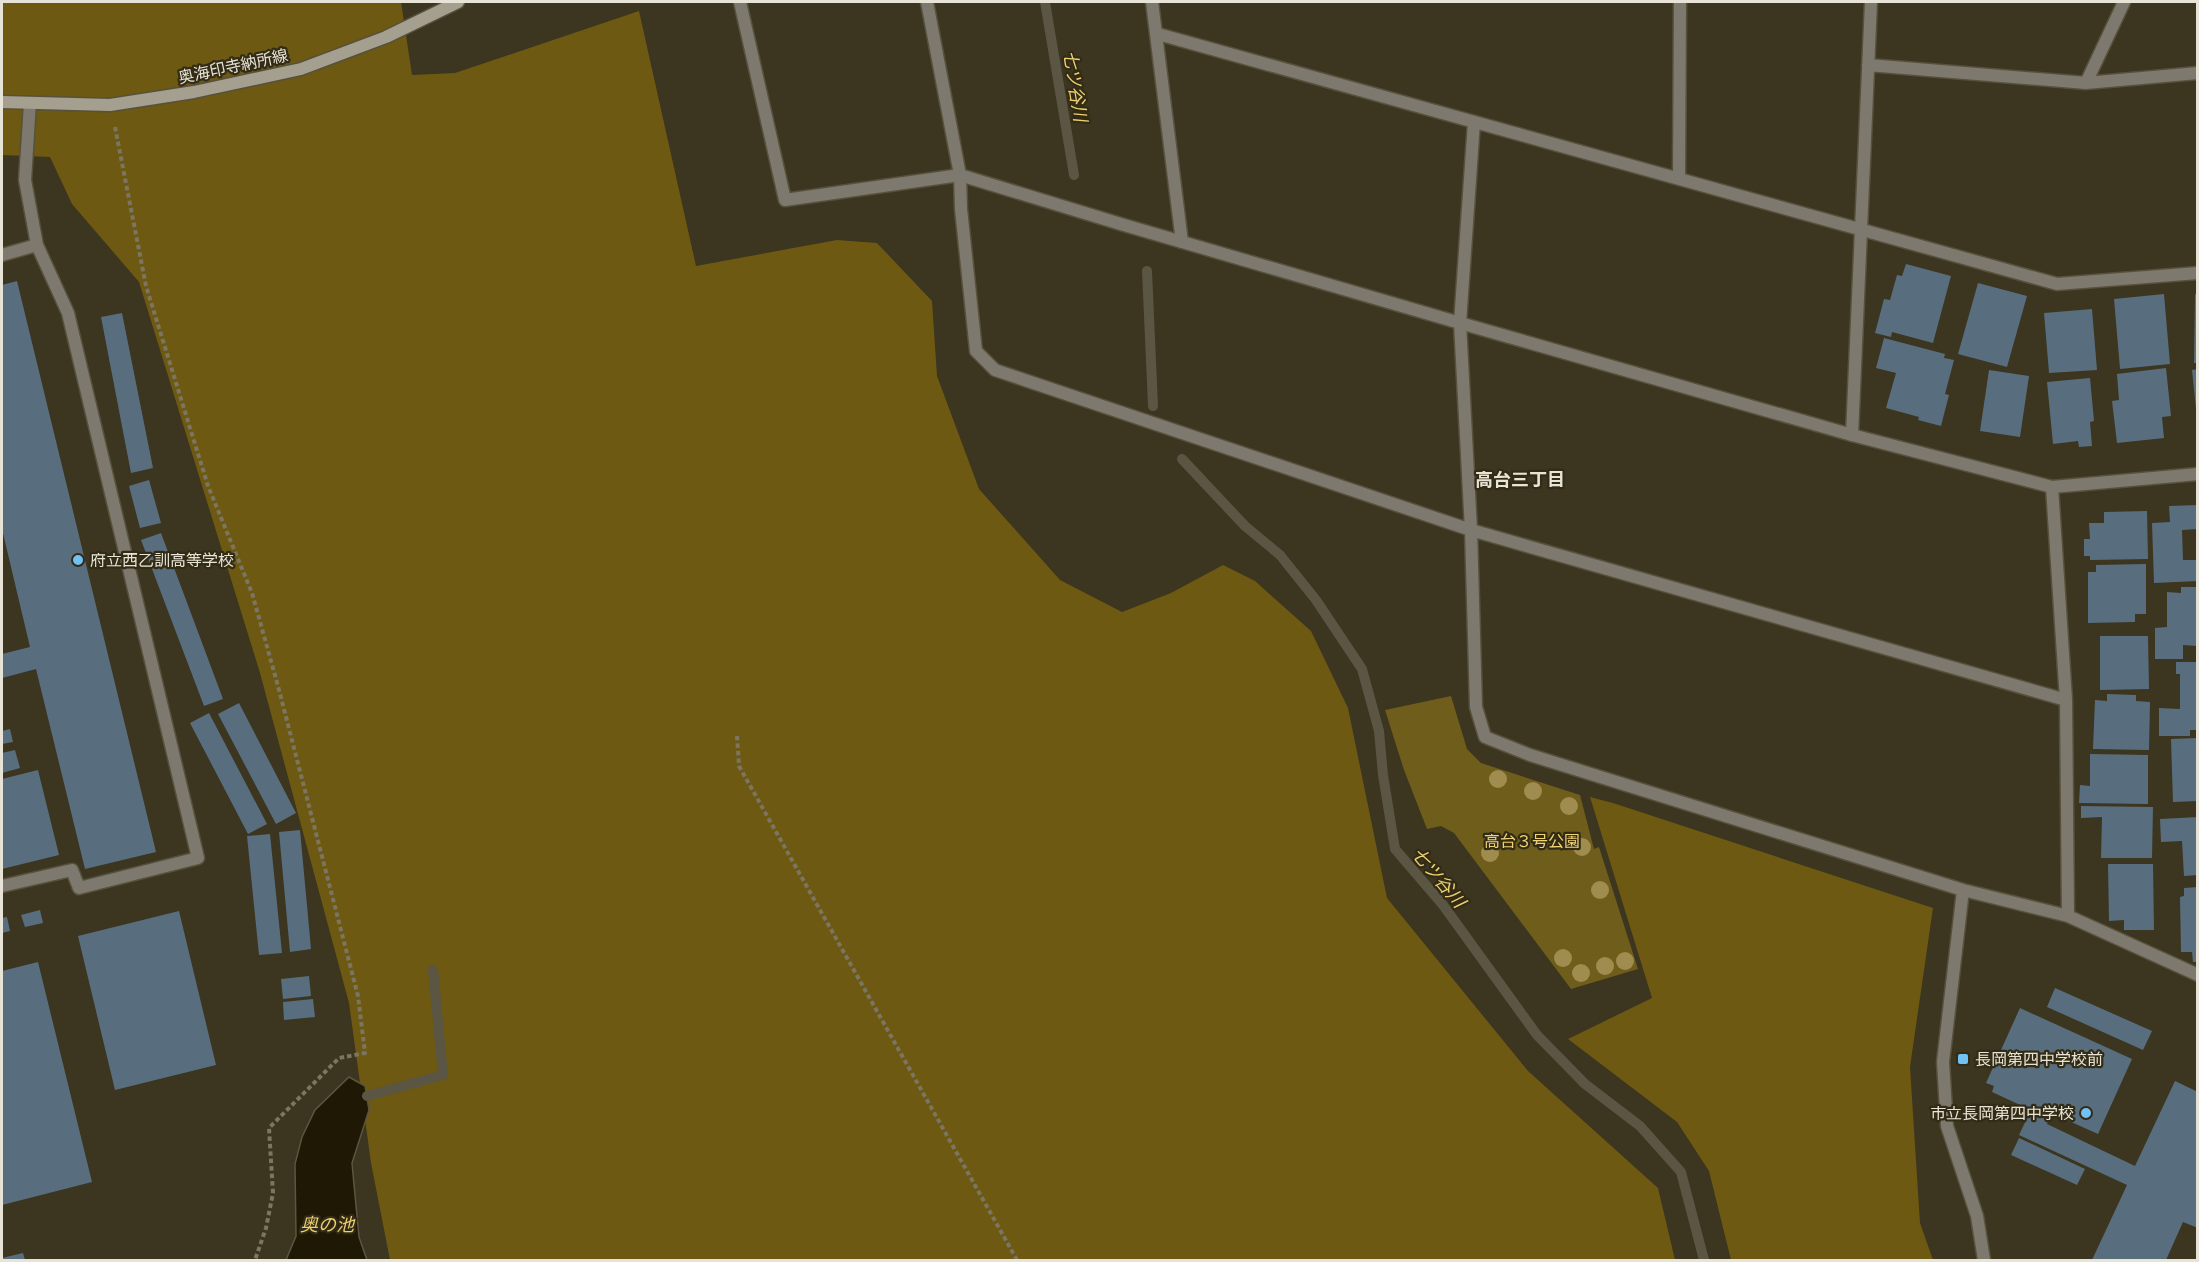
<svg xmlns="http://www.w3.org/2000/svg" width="2199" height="1262" viewBox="0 0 2199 1262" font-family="Manrope,'Noto Sans JP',sans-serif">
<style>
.green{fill:#6f5d1b}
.forest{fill:#6d5911}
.water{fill:#1f1804;stroke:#5b5543;stroke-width:1.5}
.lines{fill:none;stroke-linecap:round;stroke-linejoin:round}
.stream{stroke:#5b5543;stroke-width:10}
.building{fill:#586e7e}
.service-casing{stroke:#57513c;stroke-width:15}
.minor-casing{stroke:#57513c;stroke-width:15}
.tertiary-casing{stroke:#57513c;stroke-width:15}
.secondary-casing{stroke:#57513c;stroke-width:15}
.path{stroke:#7b7562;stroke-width:4;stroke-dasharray:4.5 3;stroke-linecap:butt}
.service{stroke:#7d796f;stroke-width:12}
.minor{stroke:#7d796f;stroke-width:12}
.tertiary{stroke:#7d796f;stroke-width:12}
.secondary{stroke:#a49f8e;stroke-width:12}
.tree{fill:#9f8c4e}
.poi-dot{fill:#71c1f5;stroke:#322b15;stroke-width:2}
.labels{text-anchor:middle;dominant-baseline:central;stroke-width:4.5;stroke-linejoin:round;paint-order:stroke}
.street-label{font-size:16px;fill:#e7e3d6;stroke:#322b15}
.poi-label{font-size:16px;fill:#e7e3d6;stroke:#322b15;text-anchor:start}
.park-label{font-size:16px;fill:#f0d374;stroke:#322b15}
.water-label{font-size:18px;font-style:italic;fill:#edd071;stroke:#322b15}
.neighbourhood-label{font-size:18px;font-weight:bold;fill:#e7e3d6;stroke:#322b15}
</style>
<rect width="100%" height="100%" fill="#3c351f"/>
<!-- green -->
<path class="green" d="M1451,696L1467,749L1481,763L1580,795L1594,849L1599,847L1638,969L1571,989L1454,833L1441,826L1427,829L1404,770L1385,710Z"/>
<!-- forest -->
<path class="forest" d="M2,2H401L412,75L455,73L639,11L696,266L837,240L877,243L932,301L937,376L979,489L1060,580L1122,612L1171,593L1223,565L1255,581L1311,631L1348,708L1387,898L1528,1071L1658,1188L1675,1260H390L371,1163L349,1003L260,673L139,282L72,204L50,157L2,155Z
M1590,797L1613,803L1933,908L1910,1067L1920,1223L1933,1260H1731L1709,1171L1677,1122L1568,1039L1652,998Z"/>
<!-- water -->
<path class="water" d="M349,1077L365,1086L369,1110L352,1163L359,1237L367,1260H286L296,1236L295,1164L302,1137L315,1110Z"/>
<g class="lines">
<!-- stream -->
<path class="stream" d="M1045,2L1074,175
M1147,271L1153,406
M1182,459L1245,526L1280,555L1316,600L1362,669L1379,731L1383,775L1395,849L1443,905L1537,1035L1585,1084L1640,1126L1681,1172L1704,1260
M367,1096L443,1075L433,970"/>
</g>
<!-- building -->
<path class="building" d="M1906,264L1951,276L1933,343L1892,332L1891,337L1875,333L1884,299L1890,300L1897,275L1902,276Z
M17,281L156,852L85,869L36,669L2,678V654L30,647L2,529V285Z
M1978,283L2027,296L2007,367L1958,354Z
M2164,294L2170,364L2120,369L2114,299Z
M2195,294L2198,295V363H2194Z
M2092,309L2097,370L2049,373L2044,313Z
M122,313L153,468L131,473L101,317Z
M1884,338L1945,354L1944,358L1954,360L1945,394L1949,395L1941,426L1918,420L1919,417L1886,408L1896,373L1876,368Z
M2166,368L2171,416L2162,417L2164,438L2117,443L2112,401L2119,400L2117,374Z
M2198,369V409H2196L2192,370Z
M1989,370L2029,376L2020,437L1980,431Z
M2090,378L2094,421L2090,422L2092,446L2079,447L2078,441L2053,444L2047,382Z
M149,480L161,523L140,528L129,486Z
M2198,505V529L2182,530L2183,560H2198V581L2154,583L2152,523L2170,522L2169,506Z
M2147,511L2148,559L2090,560V556H2084V539H2090L2089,523H2104V512Z
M161,533L223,699L204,706L141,540Z
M2146,564V614H2135V622L2088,623V572H2096V565Z
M2181,587H2198V646L2183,645V659H2155V628L2167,627V592L2181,593Z
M2100,636H2148L2149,689L2100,690Z
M2176,662H2198V730H2190V736H2159V708L2180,709V674H2176Z
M2107,694L2136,695V701L2150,702L2149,750L2093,749L2095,700L2107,701Z
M239,703L296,813L276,824L218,714Z
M209,713L267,824L248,834L190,723Z
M10,729L13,742L2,744V731Z
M2198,738V801L2173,802L2171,739Z
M15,750L20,768L2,773V753Z
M2090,754L2148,755V804L2079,803L2080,785L2090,786Z
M38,770L59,855L2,869V779Z
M2081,806L2153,807L2152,858H2101L2102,817L2081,818Z
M2198,817V875L2184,876L2182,841L2161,842L2160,819Z
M300,830L311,949L290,952L279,832Z
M270,834L282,953L259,955L247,836Z
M2108,864H2153L2154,930H2124V920L2109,921Z
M2198,887V962H2193L2192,952H2181L2180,897L2184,896V888Z
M40,910L43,923L25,927L21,915Z
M179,911L216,1065L115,1090L78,936Z
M7,917L10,931L2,933V918Z
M38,962L92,1182L2,1205V971Z
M309,976L311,996L283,999L281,979Z
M2055,988L2152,1031L2143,1050L2047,1007Z
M313,999L315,1017L284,1020L283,1002Z
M2020,1008L2132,1059L2098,1134L2051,1113L2047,1124L2135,1166L2175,1081L2198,1092V1228L2183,1222L2166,1260H2092L2127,1185L2019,1135L2031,1110L1992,1092L1994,1086L1986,1083Z
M2019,1138L2085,1169L2077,1185L2011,1155Z
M23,1253L25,1260H2V1258Z"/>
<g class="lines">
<defs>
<path id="service" d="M2,255L37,245
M2,886L72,870L79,888L198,858L68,313L37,245L25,180L30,103"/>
<path id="minor" d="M740,2L785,200L960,175L961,209L976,351L995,370L1471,530L2066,700
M1152,2L1182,242
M1158,34L2057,284L2198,273
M1868,65L2086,83L2198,73
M2086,83L2124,2
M1474,122L1460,323L1471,530L1476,707L1485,737L1530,755L1963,890L2068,916L2198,975
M1679,179L1680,2
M1852,435L1871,2
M2052,487L2066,700L2068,916
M1963,890L1943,1062L1947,1126L1977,1216L1984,1260"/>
<path id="tertiary" d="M927,2L960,175L1124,225L1460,323L1852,435L2052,487L2198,474"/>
<path id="secondary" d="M2,102L110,105L194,92L301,69L386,37L458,2"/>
</defs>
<!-- service casing -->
<use href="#service" class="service-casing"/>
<!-- minor casing -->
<use href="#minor" class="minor-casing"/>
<!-- tertiary casing -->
<use href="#tertiary" class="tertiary-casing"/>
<!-- secondary casing -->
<use href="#secondary" class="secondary-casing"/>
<!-- path -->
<path class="path" d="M115,127L146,286L208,486L252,593L278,686L358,996L365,1053L339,1058L269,1128L273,1193L266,1228L255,1260
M737,736L739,766L1017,1260"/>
<!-- service -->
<use href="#service" class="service"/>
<!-- minor -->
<use href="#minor" class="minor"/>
<!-- tertiary -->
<use href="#tertiary" class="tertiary"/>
<!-- secondary -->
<use href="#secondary" class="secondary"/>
</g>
<!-- trees -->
<g class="tree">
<circle cx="1498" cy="779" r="9"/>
<circle cx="1533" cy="791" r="9"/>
<circle cx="1569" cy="806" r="9"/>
<circle cx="1582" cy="847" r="9"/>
<circle cx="1490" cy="853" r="9"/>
<circle cx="1600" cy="890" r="9"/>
<circle cx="1563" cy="958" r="9"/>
<circle cx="1625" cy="961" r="9"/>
<circle cx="1605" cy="966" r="9"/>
<circle cx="1581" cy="973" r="9"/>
</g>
<!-- markers -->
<g class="poi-dot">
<circle cx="78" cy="560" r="6"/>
<rect x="1957" y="1053" width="12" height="12" rx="3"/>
<circle cx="2086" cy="1113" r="6"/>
</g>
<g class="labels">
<!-- street labels -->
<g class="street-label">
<text transform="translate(233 66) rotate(-12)">奥海印寺納所線</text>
</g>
<!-- poi labels -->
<g class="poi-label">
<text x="90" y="560">府立西乙訓高等学校</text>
<text x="1975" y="1059">長岡第四中学校前</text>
<text x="2074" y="1113" text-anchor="end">市立長岡第四中学校</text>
</g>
<!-- park labels -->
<g class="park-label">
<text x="1532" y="841">高台３号公園</text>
</g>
<!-- water labels -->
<g class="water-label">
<text transform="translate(1076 86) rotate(81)">七ツ谷川</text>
<text transform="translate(1439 877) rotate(50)">七ツ谷川</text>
<text x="327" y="1224">奥の池</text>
</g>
<!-- neighbourhood labels -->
<g class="neighbourhood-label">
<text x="1520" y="479">高台三丁目</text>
</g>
</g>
<!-- border -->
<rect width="2199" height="1262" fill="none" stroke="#e7e3d6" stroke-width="6"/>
</svg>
